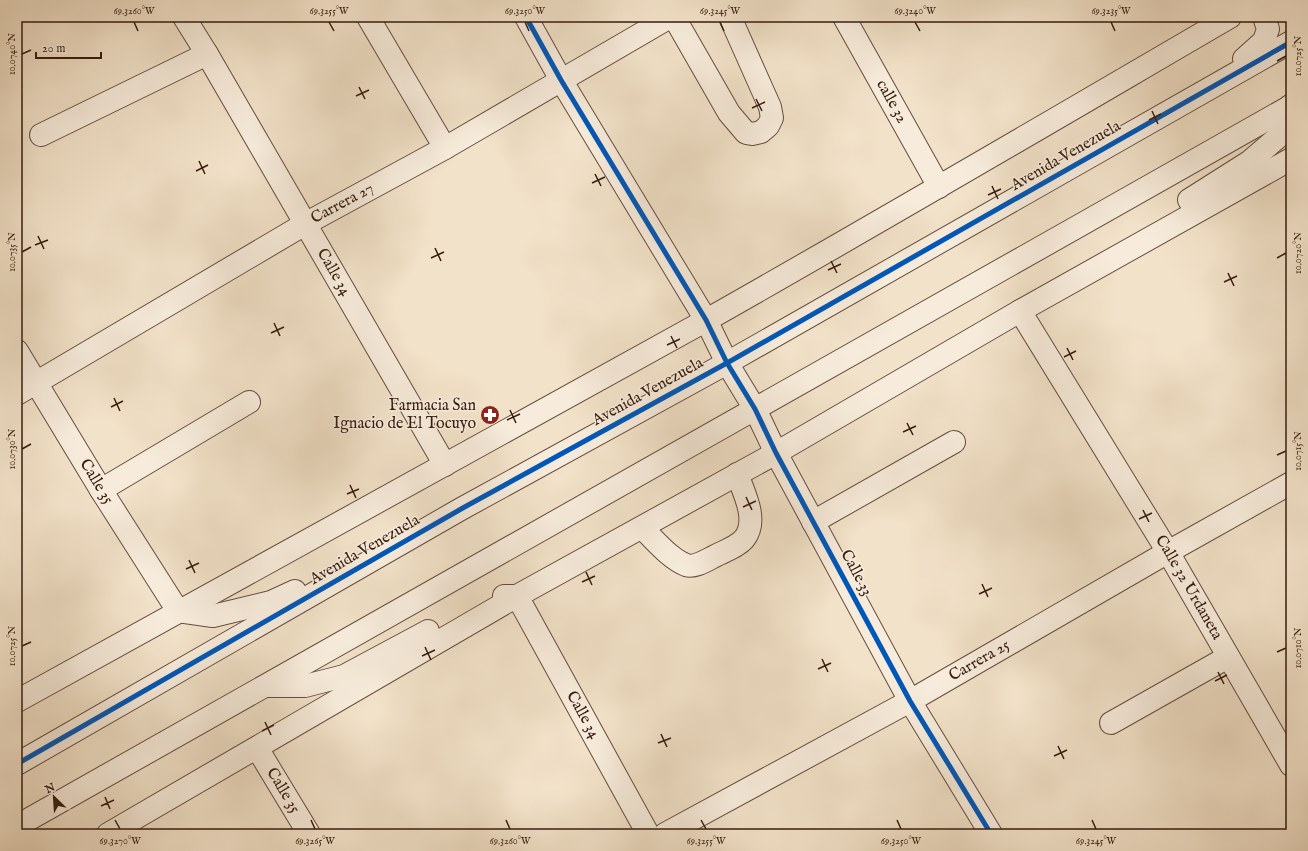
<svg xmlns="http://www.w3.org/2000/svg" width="1308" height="851" viewBox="0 0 1308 851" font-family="'IM FELL English',serif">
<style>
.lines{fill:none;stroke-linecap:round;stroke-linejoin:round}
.minor-casing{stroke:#654d3e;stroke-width:24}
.minor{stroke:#f7ecdc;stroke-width:22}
.cycleway-casing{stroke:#f7ecdc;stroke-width:8}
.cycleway{stroke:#0057b8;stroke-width:5}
.ticks{fill:none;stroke:#361b0f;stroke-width:1.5}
.labels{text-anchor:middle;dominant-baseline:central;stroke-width:3;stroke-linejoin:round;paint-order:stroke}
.street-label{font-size:16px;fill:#361b0f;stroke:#f7ecdc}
.poi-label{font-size:16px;fill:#361b0f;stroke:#f7ecdc;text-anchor:end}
.neatline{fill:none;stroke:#361b0f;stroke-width:1.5}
.ticks-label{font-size:10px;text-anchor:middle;fill:#361b0f}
</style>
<rect width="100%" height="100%" fill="#f2e2c9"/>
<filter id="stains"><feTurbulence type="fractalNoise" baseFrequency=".005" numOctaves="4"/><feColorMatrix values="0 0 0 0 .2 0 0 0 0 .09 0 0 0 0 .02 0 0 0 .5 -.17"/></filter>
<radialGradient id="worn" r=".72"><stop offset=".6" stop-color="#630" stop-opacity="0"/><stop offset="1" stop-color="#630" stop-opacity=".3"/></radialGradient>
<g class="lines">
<defs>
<g id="minor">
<path id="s1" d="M184,17L207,54L445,465"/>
<path d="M368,17L445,148"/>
<path d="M526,17L561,80L706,320L727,363L755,409L776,453L910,701L991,834"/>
<path d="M674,17L729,113L746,133L752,134L761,132L768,126L772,118L770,107L730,17"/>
<path id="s2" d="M844,17L939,187"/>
<path d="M1244,59L1264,41L1268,29L1264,17"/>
<path d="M41,135L207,54"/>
<path d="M1189,200L1249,162L1277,138L1283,128L1290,106"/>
<path id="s3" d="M1020,311L1168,552L1291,765"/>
<path id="s4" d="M17,351L101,490L178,611L213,616L271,602L295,591"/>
<path id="s5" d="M17,394L305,224L445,148L670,17"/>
<path d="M101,490L249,402"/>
<path d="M813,522L954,442"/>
<path d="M642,528C655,540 669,558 686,565C695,568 707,560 715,556C725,551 737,547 744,539C759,521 744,493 737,474"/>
<path id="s6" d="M504,596H517L648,834"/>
<path d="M267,686H305L344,676L428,631"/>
<path d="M17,701C245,573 475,449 703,322C880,222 1055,119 1230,17"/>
<path d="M1111,723L1228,657"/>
<path id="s7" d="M257,748L309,834"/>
<path d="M17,764L461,509L727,363L1291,42"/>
<path d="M17,826L1291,106"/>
<path d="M108,834L517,596L776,453L1020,311L1291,159"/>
<path id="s8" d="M665,834L910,701L1168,552L1291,483"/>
</g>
</defs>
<!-- minor casing -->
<use href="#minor" class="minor-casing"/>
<!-- minor -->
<use href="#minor" class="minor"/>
<defs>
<path id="cycleway" d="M526,17L561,80L706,320L727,363L755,409L776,453L910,701L991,834
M17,764L461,509L727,363L1291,42"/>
</defs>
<!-- cycleway casing -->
<use href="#cycleway" class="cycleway-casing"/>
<!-- cycleway -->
<use href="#cycleway" class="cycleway"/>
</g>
<!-- ticks -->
<path class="ticks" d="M134,22L138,31M329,22L334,31M525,22L529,31M720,22L724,31M915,22L920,31M1111,22L1115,31M22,54L31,50M1277,61L1286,56M359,87L365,99M356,96L369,90M756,99L762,111M752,108L765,102M1152,111L1158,124M1149,120L1161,114M199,161L205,174M196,171L208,165M595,174L601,186M592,183L605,177M992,186L998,199M988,195L1001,189M38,236L44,249M35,245L48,240M435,248L441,261M22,252L31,247M431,258L444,252M1277,258L1286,253M831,261L837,273M828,270L841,264M1228,273L1234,286M1224,282L1237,276M274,323L280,336M271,333L284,327M671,336L677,348M667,345L680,339M1067,348L1073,360M1064,357L1076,351M114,398L120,411M111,407L123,401M510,410L516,423M507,420L520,414M907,423L913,435M903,432L916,426M22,449L31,444M1277,455L1286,451M350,485L356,498M347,494L359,489M746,497L752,510M743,507L756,501M1143,510L1149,522M1139,519L1152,513M189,560L195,573M186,569L199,563M586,572L592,585M582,582L595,576M982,584L988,597M979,594L992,588M22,646L31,642M425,647L431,660M1277,652L1286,648M422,656L435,650M822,659L828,672M818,669L831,663M1218,672L1224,684M1215,681L1227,675M265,722L271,735M262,731L274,725M661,734L667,747M658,743L671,738M1058,746L1064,759M1054,756L1067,750M105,797L110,809M101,806L114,800M115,820L120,829M311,820L315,829M506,820L510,829M701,820L706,829M897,820L901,829M1092,820L1096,829"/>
<!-- icons -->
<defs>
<symbol id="pharmacy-disc" viewBox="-11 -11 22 22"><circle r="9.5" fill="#8f2418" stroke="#f7ecdc"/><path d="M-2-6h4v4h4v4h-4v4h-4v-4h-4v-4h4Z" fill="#fff"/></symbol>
</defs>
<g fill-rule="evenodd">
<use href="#pharmacy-disc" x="479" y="404" width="22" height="22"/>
</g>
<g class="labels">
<!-- street labels -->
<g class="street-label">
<text stroke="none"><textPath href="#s2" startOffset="97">calle 32</textPath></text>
<text transform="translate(1066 156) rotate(-30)">Avenida Venezuela</text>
<text stroke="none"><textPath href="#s5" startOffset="377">Carrera 27</textPath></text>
<text stroke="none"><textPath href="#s1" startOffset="296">Calle 34</textPath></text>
<text transform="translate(648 392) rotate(-29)">Avenida Venezuela</text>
<text stroke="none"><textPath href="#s4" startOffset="153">Calle 35</textPath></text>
<text transform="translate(365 550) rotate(-30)">Avenida Venezuela</text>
<text transform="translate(856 573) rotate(62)">Calle 33</text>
<text stroke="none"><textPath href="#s3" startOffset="324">Calle 32 Urdaneta</textPath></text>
<text stroke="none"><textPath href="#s8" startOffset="359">Carrera 25</textPath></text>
<text stroke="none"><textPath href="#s6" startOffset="149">Calle 34</textPath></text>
<text stroke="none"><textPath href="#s7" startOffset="50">Calle 35</textPath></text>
</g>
<!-- poi labels -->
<g class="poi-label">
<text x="476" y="406">Farmacia San<tspan x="476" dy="18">Ignacio de El Tocuyo</tspan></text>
</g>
</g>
<!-- margin -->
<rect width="1308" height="851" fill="none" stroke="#f2e2c9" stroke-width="44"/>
<!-- north arrow -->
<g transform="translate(54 797) rotate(335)" stroke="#f7ecdc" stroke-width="3" paint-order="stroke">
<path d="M0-3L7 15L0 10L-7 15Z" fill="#361b0f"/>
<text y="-6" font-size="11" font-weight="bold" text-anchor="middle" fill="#361b0f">N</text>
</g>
<!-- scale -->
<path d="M36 52v6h65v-6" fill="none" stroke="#361b0f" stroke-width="2"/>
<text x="42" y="52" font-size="12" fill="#361b0f" stroke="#f7ecdc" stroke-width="3" paint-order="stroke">20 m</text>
<rect x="22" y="22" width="1264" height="807" class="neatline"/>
<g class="ticks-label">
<text x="134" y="14">69.3260°W</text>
<text x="329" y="14">69.3255°W</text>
<text x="525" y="14">69.3250°W</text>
<text x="720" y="14">69.3245°W</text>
<text x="915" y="14">69.3240°W</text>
<text x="1111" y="14">69.3235°W</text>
<text transform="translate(11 54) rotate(-90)" y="4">10.0740°N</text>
<text transform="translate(1297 56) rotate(-90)" y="4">10.0725°N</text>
<text transform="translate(11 252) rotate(-90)" y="4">10.0735°N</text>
<text transform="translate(1297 253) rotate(-90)" y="4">10.0720°N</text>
<text transform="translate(11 449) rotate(-90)" y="4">10.0730°N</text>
<text transform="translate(1297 451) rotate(-90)" y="4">10.0715°N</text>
<text transform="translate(11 646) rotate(-90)" y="4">10.0725°N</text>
<text transform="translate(1297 648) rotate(-90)" y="4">10.0710°N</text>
<text x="120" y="844">69.3270°W</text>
<text x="315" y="844">69.3265°W</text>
<text x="510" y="844">69.3260°W</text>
<text x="706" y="844">69.3255°W</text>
<text x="901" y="844">69.3250°W</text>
<text x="1096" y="844">69.3245°W</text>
</g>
<rect width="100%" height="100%" filter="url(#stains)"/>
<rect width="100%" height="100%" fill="url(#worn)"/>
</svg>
